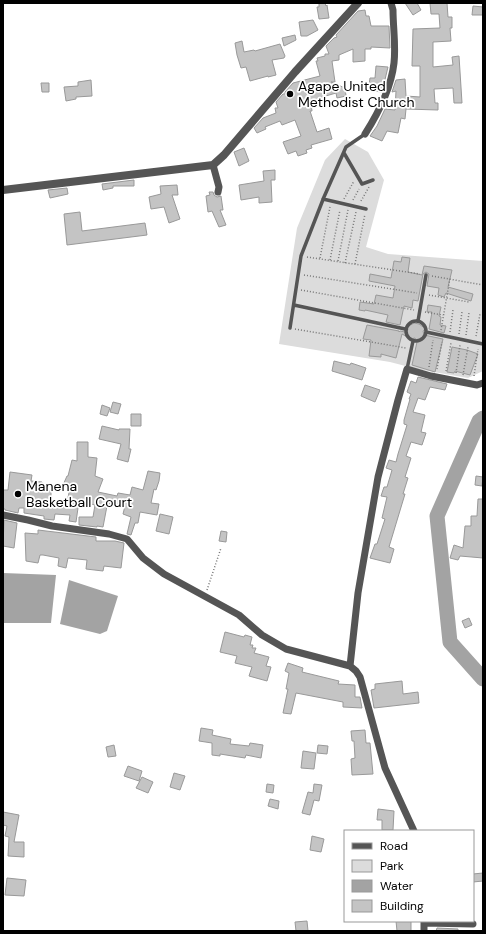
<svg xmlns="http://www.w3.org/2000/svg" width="486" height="934" viewBox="0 0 486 934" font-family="'DM Sans',sans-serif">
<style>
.green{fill:#dcdcdc}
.water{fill:#a3a3a3}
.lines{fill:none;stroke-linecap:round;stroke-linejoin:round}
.river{stroke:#a3a3a3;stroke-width:15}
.building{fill:#c4c4c4;stroke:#999}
.path{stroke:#777;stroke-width:1.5;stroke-dasharray:1 2;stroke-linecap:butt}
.service{stroke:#555;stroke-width:3.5}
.minor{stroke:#555;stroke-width:7}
.tertiary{stroke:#555;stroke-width:8}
.poi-dot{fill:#000;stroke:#fff;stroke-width:1.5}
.labels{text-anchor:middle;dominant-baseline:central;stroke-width:3.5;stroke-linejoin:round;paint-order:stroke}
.poi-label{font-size:14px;fill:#000;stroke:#fff;text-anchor:start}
</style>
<rect width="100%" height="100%" fill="#fff"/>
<!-- green -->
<path class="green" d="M345,139L368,152L384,180L366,247L388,254L483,261V371L468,378L417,369L390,362L279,344L297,228L325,160Z"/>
<!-- water -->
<path class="water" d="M3,573L56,575L51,623H3Z
M69,580L118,596L107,631L100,634L60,624Z"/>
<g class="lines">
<!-- river -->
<path class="river" d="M483,418L479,421L437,516L450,642L483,679"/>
</g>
<!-- building -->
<path class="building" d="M319,3H325L326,6L327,5L329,18L319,19L317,7H319Z
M405,3H417L421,10L413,15Z
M430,3H447L448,17H452V28H450L451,41L433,42V67L453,65L452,57L459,56L462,103H454L453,88L434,89L435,103H438V110L406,109L405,119L401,118L398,133L387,131L382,141L370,136L377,126L385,109L395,110L396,91L392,92L396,80L405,79L406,96L420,97V66H412L413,29L440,28L439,14H431Z
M473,6L483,7V15H472Z
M365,10L366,16H369L371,26H389L390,48L371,47V49H365V61L353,62V49L339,55V60L332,61L335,82H331L345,88L346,96L337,98L336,93L319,98L320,102L311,104L312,111H310L317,132L329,128L332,139L311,145L312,148L306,150L307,153L298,156L296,151L288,154L283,142L301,136L295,120L282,125L280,121L265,127L266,129L257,133L254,128L263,118L276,113L275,108H278L276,102L283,94H285V92L293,83L320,76L316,61H318L317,58L325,56V54H329L326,46L334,38L337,37L336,35L358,11Z
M313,20L318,30L307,36H301L299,22Z
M295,35L296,40L284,46L282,38Z
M242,41L244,52L254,50L255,51L280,44L285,56L284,58L272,60L276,75L268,77V76L250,81L246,67L241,68L237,55L235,43Z
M376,66L388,67L382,92L374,91V85H369L370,78H375Z
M91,80L92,96L76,97V99L66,101L64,87L78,86V82Z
M41,83H49V92H42Z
M244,148L249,161L239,166L234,152Z
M275,170V180H271L272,202L259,203V197L241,200L239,185L264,181L263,171Z
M134,180V186H113V188L103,190L102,184Z
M177,185L178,195H172L180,219L169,223L164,207L151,209L149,197L161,194L160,186Z
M67,188L68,194L50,198L48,190Z
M209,192H213L214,195L217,197L221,196L223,210H220L226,225L219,227L212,211L208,212L206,196L210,195Z
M80,212L82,231L145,223L147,235L67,245L64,214Z
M402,257L410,258L408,272L422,275L424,266L452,270L448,287L473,294L471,301L446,293L444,297L438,295L439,288L427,286L429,274L426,272L423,274L418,301L413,300L412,308L404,306L400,325L386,322L388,315L365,310V311L359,310L360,302L374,304L376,295L393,298L395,286L369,281L370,274L391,278L394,261L401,262Z
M428,305L441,307L439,316L441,317L440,325L446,326L444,333L429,329L432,312H427Z
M414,323L419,324L426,329L423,331L424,335L443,339L435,372L412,365L417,342L415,338L411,339L402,334L396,358L381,354V357L369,356L371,340L363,339L367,325L399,331V332L400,331L405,332L408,330L407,327Z
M452,347L467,350L478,354L470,375L455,371L454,373L447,372Z
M334,361L350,365L351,363L366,368L362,380L332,371Z
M418,377L447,384L445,390L430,387L425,400L418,398L413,412L425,415L421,432L426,433L422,445L411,442L406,456L411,458L405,477L408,478L403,494H405L389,547L394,549L390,563L370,558L375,544H377L385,519L382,518L387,497L381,496L384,487H387L392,470L386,468L389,460L396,462L398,454L407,425L404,424V420L410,399H409L411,394L407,392L411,381L416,383Z
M365,385L380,390L375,402L361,396Z
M113,402L121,404L118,414L110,412Z
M102,405L110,408L107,416L100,414Z
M131,414H141V426H131Z
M102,426L119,430V429H130L129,449H131L128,462L117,459L121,444L99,439Z
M77,442H88V457L97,458L95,476L103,479L98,492L117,496L118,493L130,495L132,487L143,490L148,471L160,473L159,481L156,490L154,489L151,503L159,504L157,515L140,512L138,523H135L131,535L127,534L131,517L123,514L125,506L110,502L109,506H107L103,527L97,526V527L79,525V517H93L95,505L79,501L76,522L69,521L70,515L55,514L54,520L44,519V516L24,513V508H19L18,513L5,510V509H3V490H8L10,472L32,475L31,481L42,482L41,490L51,491V506L66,507L70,488L63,485L67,476H68L72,460L77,461Z
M476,476L483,477L482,486L475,485Z
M478,499H483V558L460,556L458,560L450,558L454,545L463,548L465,526H471V516H477Z
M160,514L173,517L169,534L156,531Z
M4,520L17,523L14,548L3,546Z
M38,530L96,537V541H115L124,543L121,568L104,566L103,571L86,569L87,560L68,558L66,568L58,566L59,558L43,555H40L38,563L26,561L25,533L38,534Z
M221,531L227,532L226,542L219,541Z
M469,618L472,625L465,628L462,621Z
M225,632L244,637L245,635L252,637L250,645H253L252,648H256L254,653L269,657L266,666L271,667L267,681L249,676L252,667L235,663L237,656L220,652Z
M288,663L303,668L302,672L339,681L338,684L355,685V697H360L362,708L343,707V702L296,693L291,714L283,713L288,689H286L289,673L285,671Z
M402,681L403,694L418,692L419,703L374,708L371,690L375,689V684Z
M201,728L213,730L212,735L231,739L230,744L249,746L250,743L263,745L261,758L246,755L245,758L220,754V756L212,755V743L199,741Z
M365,730L366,743H370L373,774L352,775L351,759L355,758L354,741H352L351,731Z
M114,745L116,756L108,757L106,747Z
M318,745L328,746L327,754L317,753Z
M303,751L316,753L314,769L301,768Z
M128,766L142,771L139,781L124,776Z
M174,773L185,776L180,790L170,787Z
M142,777L153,782L148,793L136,788Z
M267,784L274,785L273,793L266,792Z
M314,784L322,785L319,801L314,800L310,815L302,813L308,792L313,793Z
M270,799L279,801L278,809L268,806Z
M378,809L394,811L393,830H382V820H377Z
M3,812L19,815L14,842H24V857L8,856L9,837L5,836L7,826L3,825Z
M312,836L324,839L321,852L310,850Z
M483,873V881L473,882V874Z
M7,878L26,880L24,896L5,895Z
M307,921L308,931H296L295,922Z
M396,921H411V931H397Z
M437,928L458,929V931H436Z"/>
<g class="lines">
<!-- path -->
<path class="path" d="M344,199L354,181
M353,200L359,189
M361,201L369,187
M307,257L420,274
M320,258L330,207
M330,260L340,210
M338,261L348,210
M345,263L356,212
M355,264L365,214
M304,275L417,293
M432,276L483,285
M301,290L414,310
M429,295L469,302
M425,312L443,315
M295,329L406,348
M441,330L450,278
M450,332L453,310
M459,334L462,312
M466,335L469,313
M476,336L480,314
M429,367L433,340
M437,369L442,342
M446,371L451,343
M456,373L460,345
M463,375L468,347
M474,376L478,349
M207,590L221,548"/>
<!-- service -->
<path class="service" d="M344,153L362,184L373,180
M323,199L366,209
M294,305L405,329
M406 331a10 10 0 1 1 20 0a10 10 0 1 1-20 0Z
M418,321L426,275
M290,328L301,256L324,197L346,147L365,134
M426,332L483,344
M407,369L413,341"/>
<!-- minor -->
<path class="minor" d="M365,134C379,112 391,89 394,63C396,46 393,27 393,10L391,3
M213,165L219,187L218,192
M3,515L28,520L52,526L109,534L127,539L143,558L164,574L239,615L262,635L286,649L350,666L356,671L360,677L385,768L414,831
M350,666L358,593L378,477L398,400L407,369L431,376L477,385L483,383
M424,923L473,924
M424,931V921"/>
<!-- tertiary -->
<path class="tertiary" d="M3,190L213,165L224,155L295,72L358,3"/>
</g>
<!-- markers -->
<g class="poi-dot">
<circle cx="290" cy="94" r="4"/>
<circle cx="18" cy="494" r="4"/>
</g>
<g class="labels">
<!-- poi labels -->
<g class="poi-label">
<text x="298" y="86">Agape United<tspan x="298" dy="16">Methodist Church</tspan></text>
<text x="26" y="486">Manena<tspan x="26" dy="16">Basketball Court</tspan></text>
</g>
</g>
<!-- border -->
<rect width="486" height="934" fill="none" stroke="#000000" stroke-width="8"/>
<!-- legend -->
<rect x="344" y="830" width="130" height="92" fill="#ffffff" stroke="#999999"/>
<rect x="352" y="843" width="20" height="6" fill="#555555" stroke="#999999"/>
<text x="380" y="850" font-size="12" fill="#000000">Road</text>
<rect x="352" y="860" width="20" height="12" fill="#dcdcdc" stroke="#999999"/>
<text x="380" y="870" font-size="12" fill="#000000">Park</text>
<rect x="352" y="880" width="20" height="12" fill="#a3a3a3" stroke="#999999"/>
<text x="380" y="890" font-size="12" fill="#000000">Water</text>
<rect x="352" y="900" width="20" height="12" fill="#c4c4c4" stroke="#999999"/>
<text x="380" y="910" font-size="12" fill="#000000">Building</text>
</svg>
